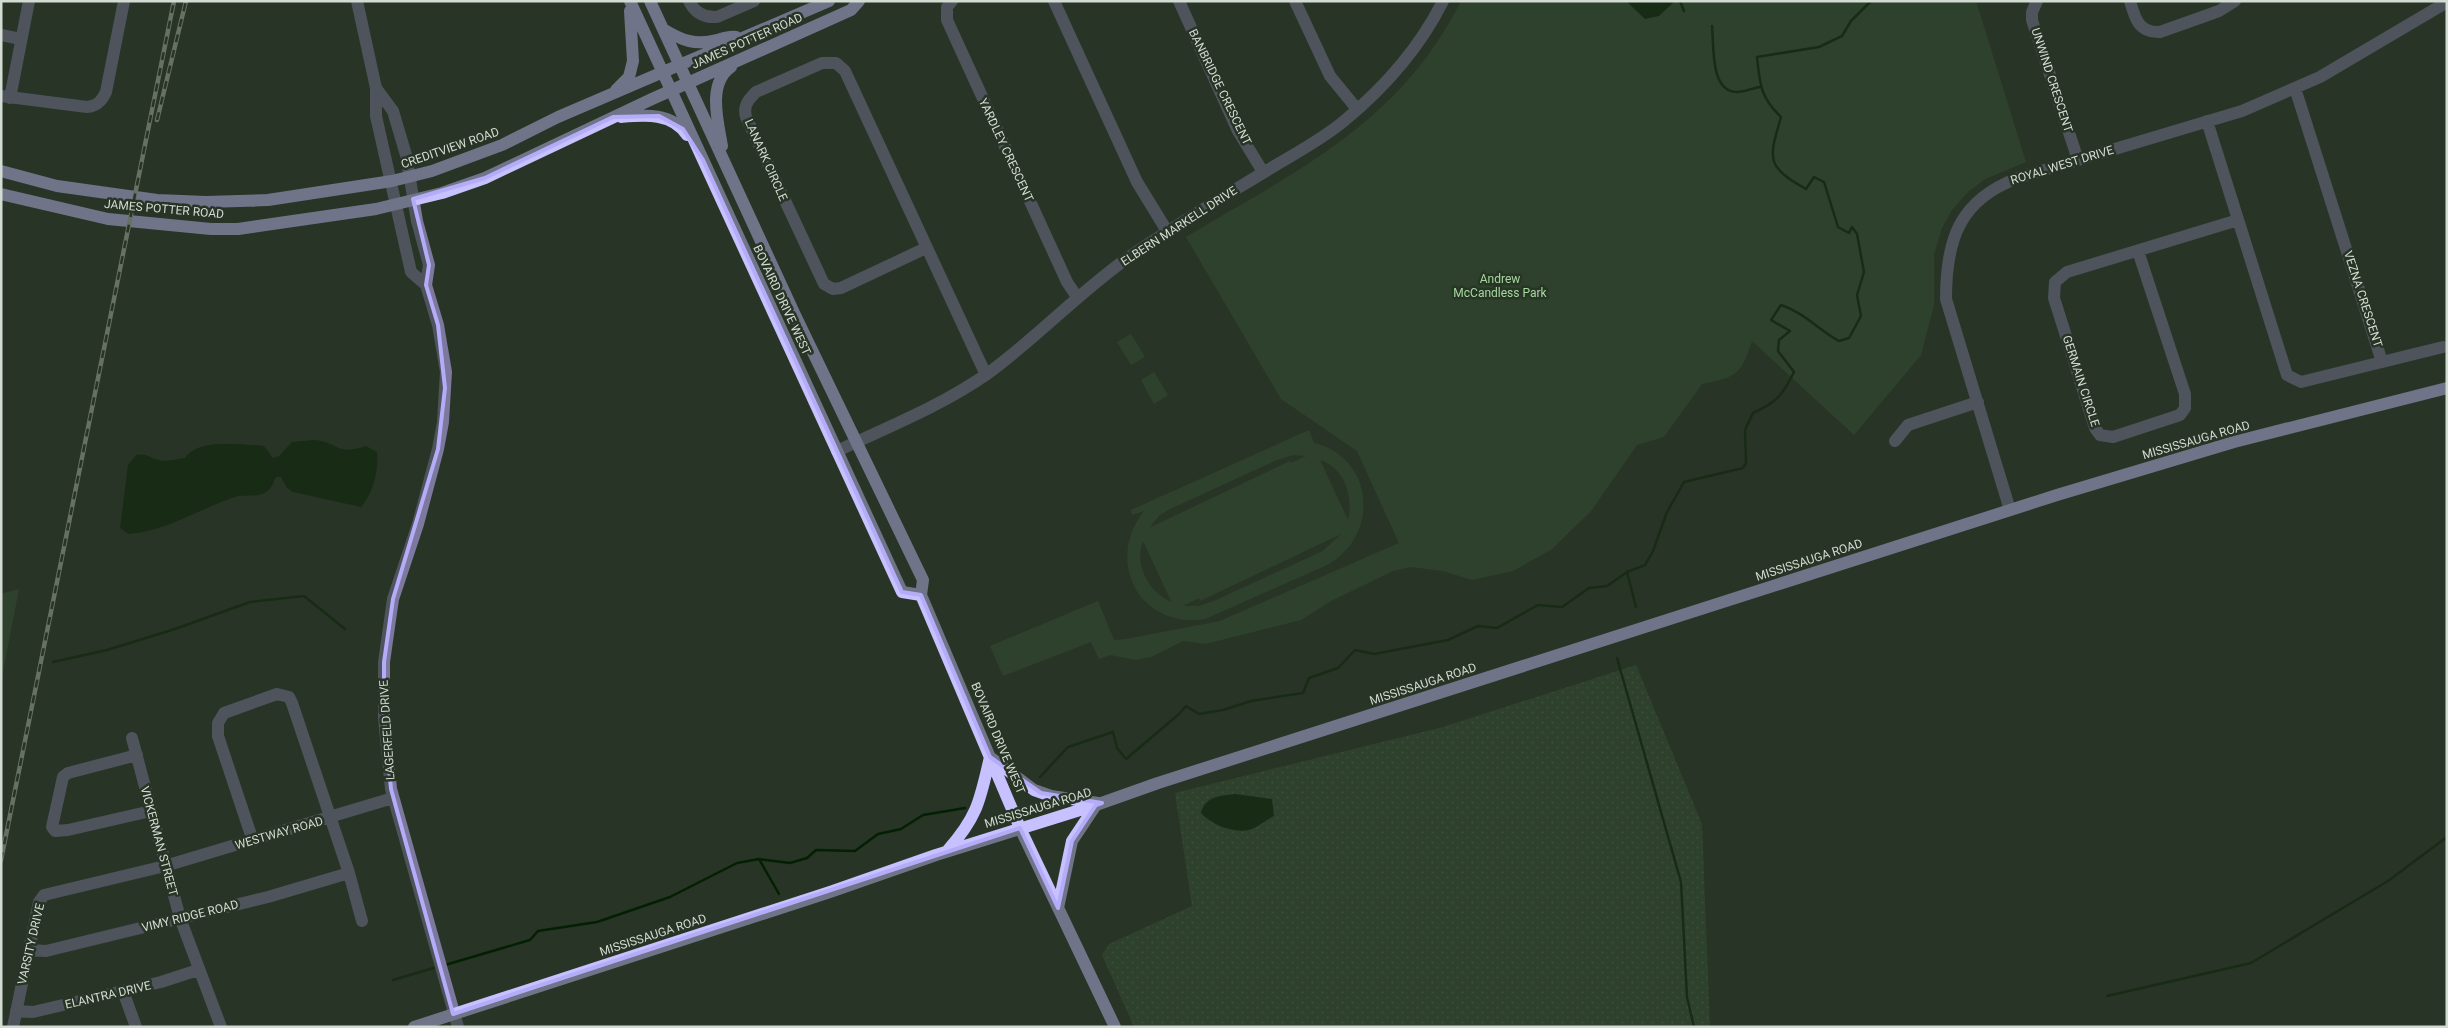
<svg xmlns="http://www.w3.org/2000/svg" width="2448" height="1028" viewBox="0 0 2448 1028" font-family="Roboto,sans-serif">
<style>
.grass{fill:url(#grass-dots)}
.green{fill:#375133;fill-rule:evenodd}
.water{fill:#042002}
.lines{fill:none;stroke-linecap:round;stroke-linejoin:round}
.stream{stroke:#042002;stroke-width:2.5}
.minor{stroke:#7c789e;stroke-width:12}
.major{stroke:#c7c1ff;stroke-width:12}
.rail-casing{stroke:#b2bbb0;stroke-width:4.5}
.rail{stroke:#283526;stroke-width:2.5;stroke-dasharray:8;stroke-linecap:butt}
.marked{fill:none;stroke:#b4acf9;stroke-width:4;stroke-linejoin:round}
.labels{text-anchor:middle;dominant-baseline:central;stroke-width:5;stroke-linejoin:round;paint-order:stroke}
.street-label{font-size:12px;fill:#d3dcd2;stroke:#283526}
.park-label{font-size:12px;fill:#a5d79d;stroke:#283526}
</style>
<defs>
<pattern id="grass-dots" width="8" height="8" patternUnits="userSpaceOnUse" patternTransform="scale(1.25)"><rect width="8" height="8" fill="#375133"/><path d="M2 2h.1M6 6h.1" fill="none" stroke="#536950" stroke-width="1.8" stroke-linecap="round"/></pattern>
</defs>
<rect width="100%" height="100%" fill="#283526"/>
<!-- grass -->
<path class="grass" d="M1636,665L1702,824L1710,1027H1134L1102,955L1109,944L1192,906L1175,793L1443,727Z"/>
<!-- green -->
<path class="green" d="M1461,1H1976L2026,162L1985,179L1968,192L1952,210L1942,228L1934,254V305L1921,355L1854,435L1752,341C1741,375 1737,377 1702,384L1664,437L1637,445L1591,511L1552,549L1513,571L1472,580L1443,571L1411,567L1393,571L1331,601L1301,620L1205,644L1183,641L1151,657L1135,660L1111,655L1099,659L1091,642L1003,676L990,646L1098,601L1114,640L1126,639L1220,621L1399,543L1357,451L1281,399L1186,237C1298,170 1399,124 1461,1Z
M1131,334L1145,357L1131,365L1117,342Z
M1154,372L1168,395L1154,404L1141,380Z
M1309,430L1314,443C1375,458 1380,536 1327,565L1205,619C1140,629 1104,562 1144,511L1132,515L1131,510ZM1293,455L1306,456L1291,463L1290,461L1149,528L1160,515L1170,509L1277,460ZM1320,460C1344,467 1354,497 1348,520ZM1341,534L1323,551L1216,600L1199,606H1183L1199,598L1200,601ZM1143,541L1171,601V602C1148,591 1134,565 1143,541Z
M19,589L1,682V594Z"/>
<!-- water -->
<path class="water" d="M1626,1H1675L1659,16L1645,19Z
M314,440C339,442 335,456 366,446L377,452C379,470 373,494 361,507L293,492L287,488L281,477H276C273,482 272,489 266,492C257,498 245,494 235,497C199,509 167,531 129,534L120,528L128,465L136,455C146,453 150,458 159,460C167,462 177,459 185,458C199,438 237,445 259,445L264,446L273,458L279,456L292,442Z
M1235,794L1272,799L1274,816C1266,820 1257,828 1249,830C1232,833 1212,825 1201,813C1205,796 1220,796 1235,794Z"/>
<g class="lines">
<!-- stream -->
<path class="stream" d="M1680,1L1684,11
M1712,26C1714,46 1710,92 1737,92C1744,92 1753,88 1760,87
M1627,572L1636,607
M1617,658L1681,882L1687,997L1694,1027
M53,662L107,650L175,629L250,602L304,596L345,629
M1040,777L1068,747L1113,732L1117,748L1126,759L1179,714L1186,706L1199,714L1223,710L1251,701L1303,693L1309,678L1338,668L1355,650L1374,654L1448,640L1478,626L1497,628L1538,605L1562,607L1589,588L1607,586L1627,572L1645,565L1653,551L1667,512L1684,482L1743,468L1746,463L1745,430L1753,413C1777,402 1782,396 1794,372L1778,351L1779,340L1790,331L1771,320L1781,305C1803,312 1819,330 1839,341L1849,338L1861,316L1857,295L1864,272L1857,234L1852,227L1849,233L1838,227L1824,182L1814,177L1806,189C1765,166 1769,159 1781,117C1760,97 1760,84 1757,57L1819,47L1842,36L1851,21L1871,1
M759,859L779,894
M445,965L530,940L538,931L597,922L670,897L737,863L759,859L790,863L807,858L816,850L855,851L878,834L901,829L923,815L965,808
M393,980L437,967
M2107,996L2251,963L2388,881L2447,837"/>
<!-- minor -->
<path class="minor" d="M357,1L376,88V116L411,272L426,285
M689,1C695,13 704,18 717,17L754,1
M952,1L947,7V20L1067,282L1077,297
M1054,1L1137,182L1167,231
M1179,1L1238,131L1263,172
M1295,1L1330,76L1357,109
M2037,1L2032,12V20L2078,160
M2130,1C2135,19 2139,33 2160,32L2219,11L2235,1
M1,35L21,39
M376,88L393,111L406,155L417,221L429,265L426,285L438,325L446,372L443,422L438,449L418,524L393,599L384,662V718L391,789L458,1027
M1,96L87,107C97,106 102,101 106,92L124,1
M10,98L29,1
M2207,121L2287,375L2301,382L2382,362L2295,88
M926,248L841,288L833,289L824,284L746,117C743,106 748,100 756,92L822,63H836L845,71L986,375
M2138,251L2185,394V408L2180,415L2113,437L2100,435L2095,428L2054,298L2055,282L2067,272L2238,220
M2382,362L2443,347
M1895,441L1908,425L1978,402
M837,451C888,427 941,406 987,374C1037,338 1079,292 1129,257C1174,226 1220,199 1266,171C1292,155 1320,141 1344,121C1385,87 1419,49 1443,1
M2010,510L1946,299C1946,240 1959,200 2018,178L2242,111L2320,77L2447,2
M132,738L180,918L221,1027
M137,755L68,773L63,777L52,827L55,831L68,830L151,811
M253,841L218,736V723L224,713L277,694L289,697L292,703L349,873L362,921
M30,950L46,951L268,897L349,873
M123,991L136,1027
M16,1011L33,1012L161,982L198,970
M13,1027L39,902L44,895L165,866L393,798"/>
<!-- major -->
<path class="major" d="M630,1L902,592L921,595
M650,1L795,315L923,580L921,595L1020,828L1115,1027
M663,29C681,40 695,46 717,40C724,38 729,36 736,37
M616,90L629,77L633,61L630,11
M621,117C644,115 672,112 687,135
M722,146C718,122 707,83 731,67
M1,171L57,186L157,200L206,202L268,200L392,181L432,171L502,145L558,117L829,1
M1,194L108,219L211,229H238L376,209L442,193L485,178L652,99L851,10L859,1
M990,757L1034,790L1051,796L1098,803
M948,850C978,816 980,800 990,757
M1058,908L1072,841L1096,805
M414,1027L830,892L936,855L1096,805L1158,783L2057,495L2234,442L2447,388"/>
<defs>
<path id="rail" d="M157,120L186,1
M1,860L174,1"/>
</defs>
<!-- rail casing -->
<use href="#rail" class="rail-casing"/>
<!-- rail -->
<use href="#rail" class="rail"/>
</g>
<!-- marked area -->
<path d="M0 0H2448V1028H0ZM659,116L683,129L703,160L902,592L921,595L990,757L1041,793L1102,803L1096,805L1072,841L1058,908L1020,828L453,1014L391,789L384,718V662L393,599L438,449L445,388L438,325L426,285L429,265L413,199L485,178L613,117Z" fill="#283526" fill-opacity=".55" fill-rule="evenodd"/>
<path class="marked" d="M659,116L683,129L703,160L902,592L921,595L990,757L1041,793L1102,803L1096,805L1072,841L1058,908L1020,828L453,1014L391,789L384,718V662L393,599L438,449L445,388L438,325L426,285L429,265L413,199L485,178L613,117Z"/>
<g class="labels">
<!-- street labels -->
<g class="street-label">
<text transform="translate(747 41) rotate(-24)">JAMES POTTER ROAD</text>
<text transform="translate(2052 80) rotate(72)">UNWIND CRESCENT</text>
<text transform="translate(1220 87) rotate(64)">BANBRIDGE CRESCENT</text>
<text transform="translate(450 148) rotate(-19)">CREDITVIEW ROAD</text>
<text transform="translate(1006 150) rotate(65)">YARDLEY CRESCENT</text>
<text transform="translate(766 160) rotate(66)">LANARK CIRCLE</text>
<text transform="translate(2062 165) rotate(-17)">ROYAL WEST DRIVE</text>
<text transform="translate(164 209) rotate(5)">JAMES POTTER ROAD</text>
<text transform="translate(1179 226) rotate(-33)">ELBERN MARKELL DRIVE</text>
<text transform="translate(2363 299) rotate(72)">VEZNA CRESCENT</text>
<text transform="translate(782 300) rotate(65)">BOVAIRD DRIVE WEST</text>
<text transform="translate(2081 381) rotate(72)">GERMAIN CIRCLE</text>
<text transform="translate(2196 440) rotate(-16)">MISSISSAUGA ROAD</text>
<text transform="translate(1809 560) rotate(-18)">MISSISSAUGA ROAD</text>
<text transform="translate(1423 684) rotate(-18)">MISSISSAUGA ROAD</text>
<text transform="translate(387 730) rotate(-94)">LAGERFELD DRIVE</text>
<text transform="translate(998 738) rotate(67)">BOVAIRD DRIVE WEST</text>
<text transform="translate(1038 808) rotate(-17)">MISSISSAUGA ROAD</text>
<text transform="translate(279 833) rotate(-16)">WESTWAY ROAD</text>
<text transform="translate(159 841) rotate(75)">VICKERMAN STREET</text>
<text transform="translate(190 916) rotate(-14)">VIMY RIDGE ROAD</text>
<text transform="translate(653 935) rotate(-18)">MISSISSAUGA ROAD</text>
<text transform="translate(31 944) rotate(-77)">VARSITY DRIVE</text>
<text transform="translate(108 995) rotate(-13)">ELANTRA DRIVE</text>
</g>
<!-- park labels -->
<g class="park-label">
<text x="1500" y="279">Andrew<tspan x="1500" dy="14">McCandless Park</tspan></text>
</g>
</g>
<!-- border -->
<rect width="2448" height="1028" fill="none" stroke="#d3dcd2" stroke-width="5"/>
</svg>
